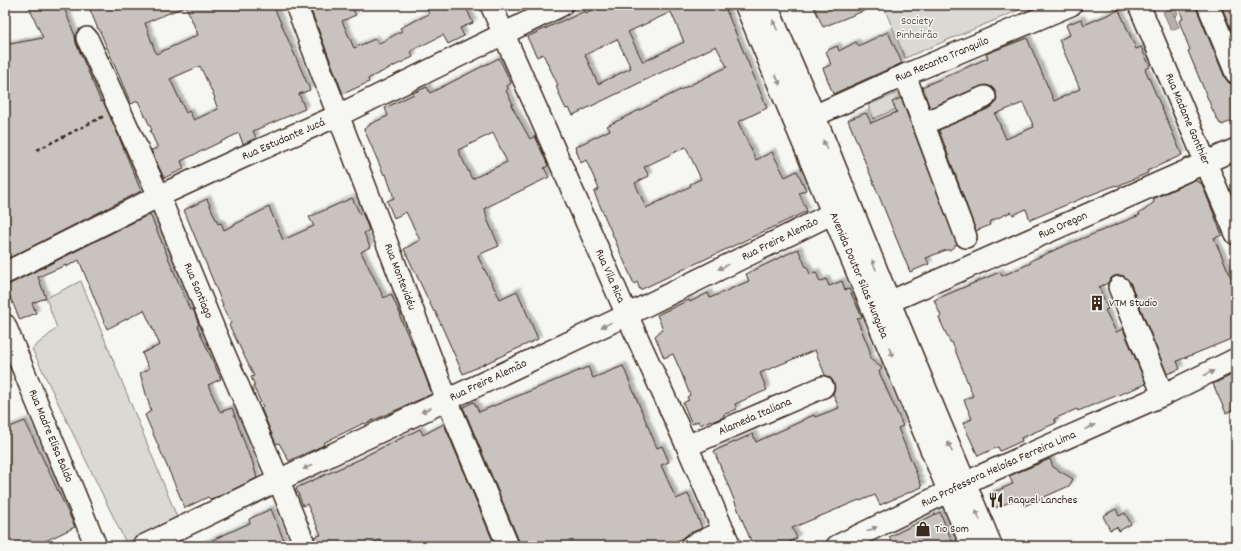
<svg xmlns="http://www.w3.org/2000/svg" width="1241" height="551" viewBox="0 0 1241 551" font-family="Dekko,sans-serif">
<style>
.green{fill:#dad9d3;stroke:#8a8278}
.water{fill:#b6b0a9;stroke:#857a71}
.building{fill:#c8c3be;stroke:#3b2a1e;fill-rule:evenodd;filter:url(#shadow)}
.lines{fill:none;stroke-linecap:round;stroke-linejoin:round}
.minor-casing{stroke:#3b2a1e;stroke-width:24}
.major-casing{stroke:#3b2a1e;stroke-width:25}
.path{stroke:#3b2a1e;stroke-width:2.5;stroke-dasharray:4 3;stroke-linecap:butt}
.minor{stroke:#f6f6f2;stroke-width:21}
.major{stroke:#f6f6f2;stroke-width:22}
.oneway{fill:#989088}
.labels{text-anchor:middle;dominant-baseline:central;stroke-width:3;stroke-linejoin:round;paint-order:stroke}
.park-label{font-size:12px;fill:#63564b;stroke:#f6f6f2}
.street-label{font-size:12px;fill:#3b2a1e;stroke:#f6f6f2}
.poi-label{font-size:12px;fill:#3b2a1e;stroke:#f6f6f2;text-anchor:start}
</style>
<defs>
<filter id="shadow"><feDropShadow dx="3.5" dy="-3.5" stdDeviation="1" flood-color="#0004"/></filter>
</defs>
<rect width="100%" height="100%" fill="#f6f6f2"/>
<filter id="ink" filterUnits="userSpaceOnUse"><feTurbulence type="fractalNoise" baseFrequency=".025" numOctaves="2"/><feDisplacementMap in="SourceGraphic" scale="8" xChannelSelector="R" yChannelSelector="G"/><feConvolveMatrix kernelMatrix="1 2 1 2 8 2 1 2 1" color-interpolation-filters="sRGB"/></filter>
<g filter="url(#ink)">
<!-- green -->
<path class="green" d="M883,5H1031L905,58Z
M898,93L903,106L873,119L868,105Z
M81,281L177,517L126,543L32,349L57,328L46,298Z"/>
<!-- water -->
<path class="water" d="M1171,8L1176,9L1178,14L1175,17L1173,13L1179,27L1171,30L1163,12Z"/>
<!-- building -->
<path class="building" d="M28,5H63L75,36L76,43L101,102L103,101L116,130L141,191L5,260V45L43,38Z
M88,5H273L310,90L299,94L305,109L253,131L256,138L243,144L239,133L181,161L184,169L164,178L151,150L158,148L150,131L152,130L138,101L131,104L99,29H98ZM186,6L198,35L156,54L145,23ZM200,66L215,98L214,99L218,109L194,120L189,111L186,113L170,79Z
M309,5H350L356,15L342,21L354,48L375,39L378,44L402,31L400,28L429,14L425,5H465L473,23L460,28L464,36L448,44L443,35L411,51L413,57L369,78L368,79L369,82L343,94Z
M604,5H724L767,108L738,122L756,160L772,152L785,177L797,171L806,190L799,193L807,211L640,290L637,282L634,284L594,192L599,189L586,160L581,163L575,147L610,130L607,126L727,67L716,46L573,115L569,108L566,109L562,101L556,86L558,85L543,54L537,57L527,37L566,19V20L585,11L586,13ZM671,12L684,42L643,62L628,32ZM617,39L631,68L598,84L585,55ZM686,147L701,179L690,184L691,186L646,208L635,183L649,176L644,167Z
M813,5H876V6L823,27Z
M1178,5H1196L1197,10L1225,78L1229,83L1236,85V119L1222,125L1221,123L1220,124L1213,111L1188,51L1190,50L1179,21L1183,19Z
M1221,5H1236V41Z
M1119,10L1136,49L1141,47L1150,67L1145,69L1182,155L1147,171L1148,173L1117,186L1116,185L1085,197L1030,220L1026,209L1013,215L1011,212L989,222L990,225L976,231L939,130L990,108L995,104L997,99L996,93L992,87L986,85L981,86L930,108L922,87L988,58L986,54L1027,38L1054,101L1080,89L1059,40L1070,35L1066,25L1081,19L1084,25ZM1023,103L1034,127L1006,139L995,114Z
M888,32L902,63L833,94L823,68L831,65L826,51L837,46L839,51L856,42L858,46Z
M499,58L511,83L507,86L508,89L506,91L513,104L511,105L530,139L535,136L548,166L544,168L549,177L485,208L487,219L499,246L478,255L479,259L500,299L517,291L538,339L463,374L435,311L434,312L404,249L420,240L406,212L394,218L387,201L394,198L386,174L384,175L364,129L370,125V124L388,116L385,108L414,94L413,93L427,87L430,93ZM493,133L507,162L472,179L458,150Z
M901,98L957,244L950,250H946L926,258L929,264L910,272L848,120L866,113L871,123L897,112L892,102Z
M1194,180L1202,184L1222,235L1214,238L1236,289V337L1177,361L1180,369L1167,374L1130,282L1124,276L1120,275L1114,276L1110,279L1108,283L1099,287L1108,309L1105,310L1116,332L1123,329L1146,384L1078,411L1077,409L1054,419L1056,423L1021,438L1022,441L1000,451L998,447L978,456L963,423L972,419L964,400L973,396L952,342H950L939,318L941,316L934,300L1000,272L1002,276L1031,263L1030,261L1064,246L1140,215L1139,213L1145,210L1154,202L1153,199Z
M352,198L360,214L362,213L364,217L369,230L364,233L370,247L361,252L384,298L391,294L401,316L400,317L413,347H414L432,394L365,424L364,423L323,443L324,445L289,461L279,443L276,444L261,408L263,407L253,386H255L251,377L254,376L229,325L231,323L222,306L223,305L184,210L207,199L218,224L221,223L224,230L269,207L283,240L314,226L309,217Z
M150,214L190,310L193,309L199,325L197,326L221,379L208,385L220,412L232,408L250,458L251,457L257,478L222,495L210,499L208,497L185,508L145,415L151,411L140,373L149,369L142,353L160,345L144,310L107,329L79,260L66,267V265L38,277L46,298L32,303L36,313L20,320L5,285L10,284Z
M798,249L806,267H807L810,274L816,272L820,282L826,279L829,286L842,281L845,290L849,289L862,317L857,319L870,351V359L882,368L879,372L903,426L898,428L922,487L880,505L875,495L860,501L859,500L792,528L797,538L789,542L790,546H753L714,451L753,434L756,442L802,421V420L814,415L815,417L839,408L833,394L835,388L834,383L830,378L825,375L815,350L760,373L767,390L735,404L737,409L723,415L724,417L711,422V420L700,425L698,421L692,424L683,403L689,400L687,397L690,395L681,372L673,354L664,358L655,336L663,329L657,315L689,300L690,302L708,293L710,298L749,281L746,274Z
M623,366L657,448L662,446L669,462L661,465L676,499L688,494L702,528L686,535L681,539L664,546H520L519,541L463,407L474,402L479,412L588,367L593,378Z
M1236,373V409L1226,413L1213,384Z
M25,421L75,527L35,546H5V429Z
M444,424L495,546H382L380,540L366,546H317L314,537L321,535L307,504L303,506L296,488L365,457V456L420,429L423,435Z
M1050,459L1053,467L1073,479L1069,486L1024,506L1020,498L995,508L989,494L1013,484L1009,476Z
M271,509L286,546H199L250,523L249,519Z
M1116,509L1119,516L1125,513L1131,524L1119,531L1117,527L1110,530L1103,516Z
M940,512L954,546H894L889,537Z"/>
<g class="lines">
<defs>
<g id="minor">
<path id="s1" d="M296,5L447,400L508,546"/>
<path id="s2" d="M491,5L627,315L687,446L730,546"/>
<path id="s3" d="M1139,5L1236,234"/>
<path d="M1208,5L1236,73"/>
<path id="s4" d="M87,38L159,196L216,334L279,481L305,546"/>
<path d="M905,75L966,237"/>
<path id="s5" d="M814,116L905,75L1071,5"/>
<path d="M923,124L985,97"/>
<path id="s6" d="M5,273L159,196L241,158L337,116L562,5"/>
<path d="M1119,287L1163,395"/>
<path id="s7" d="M889,302L1236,149"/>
<path id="s8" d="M5,325L96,546"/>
<path id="s9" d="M687,446L823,387"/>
<path id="s10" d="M143,546L362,440L627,315L833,213"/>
<path d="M691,546L724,531"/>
<path id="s11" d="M837,546L980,476L1163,395L1236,359"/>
</g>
<g id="major">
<path id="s12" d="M746,5L972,546"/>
<path d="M766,5L814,116L889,302L991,546"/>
</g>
</defs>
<!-- minor casing -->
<use href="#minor" class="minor-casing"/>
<!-- major casing -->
<use href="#major" class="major-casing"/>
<!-- path -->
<path class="path" d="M37,150L104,116"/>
<!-- minor -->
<use href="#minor" class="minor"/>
<!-- major -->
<use href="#major" class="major"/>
</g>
<!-- one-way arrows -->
<defs><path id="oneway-solid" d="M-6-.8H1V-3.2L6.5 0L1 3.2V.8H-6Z"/></defs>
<g class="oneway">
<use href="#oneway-solid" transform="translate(775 25) rotate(-113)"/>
<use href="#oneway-solid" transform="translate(778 80) rotate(67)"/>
<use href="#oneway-solid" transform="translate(825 145) rotate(-112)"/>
<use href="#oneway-solid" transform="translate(874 265) rotate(-112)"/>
<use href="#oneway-solid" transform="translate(723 267) rotate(154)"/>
<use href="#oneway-solid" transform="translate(606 325) rotate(154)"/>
<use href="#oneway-solid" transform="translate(891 352) rotate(67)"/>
<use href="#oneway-solid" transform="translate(1209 373) rotate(-26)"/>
<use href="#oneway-solid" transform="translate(426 410) rotate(155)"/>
<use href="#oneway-solid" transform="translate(1090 427) rotate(-24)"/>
<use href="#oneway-solid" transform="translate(950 447) rotate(-113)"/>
<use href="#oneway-solid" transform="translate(308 467) rotate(154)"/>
<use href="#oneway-solid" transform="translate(978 515) rotate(-112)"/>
<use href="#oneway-solid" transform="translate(872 529) rotate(-26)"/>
</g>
</g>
<!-- icons -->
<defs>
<symbol id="building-bare" viewBox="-9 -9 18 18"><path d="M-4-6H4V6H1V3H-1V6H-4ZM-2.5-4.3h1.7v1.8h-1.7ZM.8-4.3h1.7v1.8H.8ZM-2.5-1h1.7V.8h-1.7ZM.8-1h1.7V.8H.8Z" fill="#3b2a1e" stroke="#f6f6f2" stroke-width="2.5" paint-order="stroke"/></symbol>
<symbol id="restaurant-bare" viewBox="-9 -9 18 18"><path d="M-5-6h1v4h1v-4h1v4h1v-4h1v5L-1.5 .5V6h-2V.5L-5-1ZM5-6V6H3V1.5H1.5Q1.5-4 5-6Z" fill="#3b2a1e" stroke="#f6f6f2" stroke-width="2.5" paint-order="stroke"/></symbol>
<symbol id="shop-bare" viewBox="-9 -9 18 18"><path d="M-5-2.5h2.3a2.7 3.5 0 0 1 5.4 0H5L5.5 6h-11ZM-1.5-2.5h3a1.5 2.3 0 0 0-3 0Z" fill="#3b2a1e" stroke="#f6f6f2" stroke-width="2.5" paint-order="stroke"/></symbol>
</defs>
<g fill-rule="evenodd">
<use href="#building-bare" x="1086" y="292" width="22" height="22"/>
<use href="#restaurant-bare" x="985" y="489" width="22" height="22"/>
<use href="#shop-bare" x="912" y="518" width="22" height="22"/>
</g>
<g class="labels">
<!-- park labels -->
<g class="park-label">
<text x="917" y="21">Society<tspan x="917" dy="14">Pinheirão</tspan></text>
</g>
<!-- street labels -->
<g class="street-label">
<text stroke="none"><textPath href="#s5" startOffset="140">Rua Recanto Tranquilo</textPath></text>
<text stroke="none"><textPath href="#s3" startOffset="124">Rua Madame Gonthier</textPath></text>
<text stroke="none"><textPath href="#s6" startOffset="309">Rua Estudante Jucá</textPath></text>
<text stroke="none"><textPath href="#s7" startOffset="190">Rua Oregon</textPath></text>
<text stroke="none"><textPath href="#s10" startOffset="707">Rua Freire Alemão</textPath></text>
<text stroke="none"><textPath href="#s12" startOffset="293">Avenida Doutor Silas Munguba</textPath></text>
<text stroke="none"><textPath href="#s1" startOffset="291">Rua Montevidéu</textPath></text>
<text stroke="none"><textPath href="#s2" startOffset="296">Rua Vila Rica</textPath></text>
<text stroke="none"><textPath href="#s4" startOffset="276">Rua Santiago</textPath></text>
<text stroke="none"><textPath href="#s10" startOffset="383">Rua Freire Alemão</textPath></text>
<text stroke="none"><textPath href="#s9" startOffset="74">Alameda Italiana</textPath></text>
<text stroke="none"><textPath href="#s8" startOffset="120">Rua Madre Elisa Baldo</textPath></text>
<text stroke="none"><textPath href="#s11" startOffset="179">Rua Professora Heloísa Ferreira Lima</textPath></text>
</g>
<!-- poi labels -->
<g class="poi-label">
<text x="1109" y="303">VTM Studio</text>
<text x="1008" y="500">Raquel Lanches</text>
<text x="935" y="529">Tio Som</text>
</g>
</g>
<!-- margin -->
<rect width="1241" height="551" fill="none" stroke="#f6f6f2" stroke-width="20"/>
<rect x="10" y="10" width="1221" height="531" fill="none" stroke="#3b2a1e" stroke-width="1.5" filter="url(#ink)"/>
</svg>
